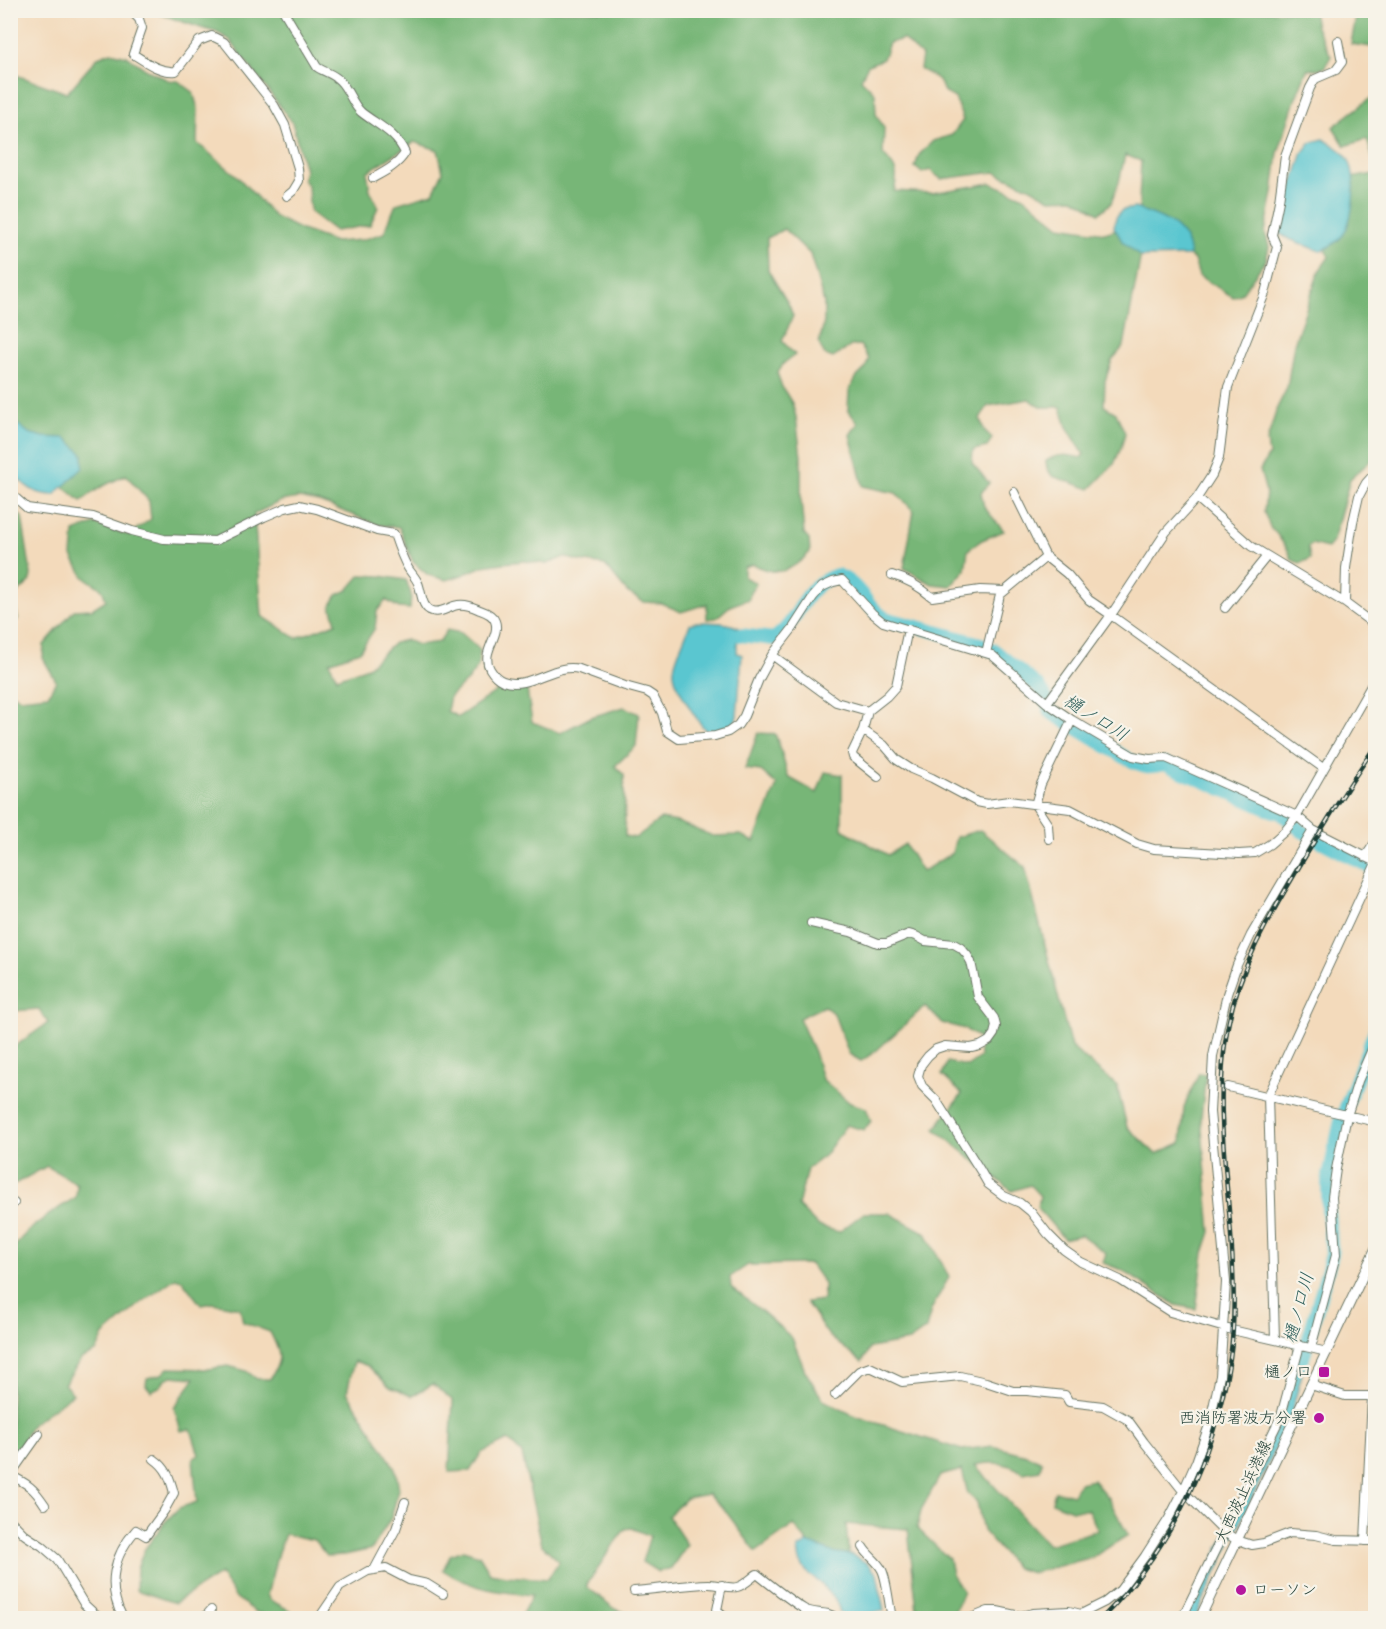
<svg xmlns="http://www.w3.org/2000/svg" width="1386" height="1629" viewBox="0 0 1386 1629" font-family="Pangolin,'Klee One',sans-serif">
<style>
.forest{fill:#77b677;stroke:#4b7a56;stroke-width:1.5}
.water{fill:#5ac6d0;stroke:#3c8282;stroke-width:1.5}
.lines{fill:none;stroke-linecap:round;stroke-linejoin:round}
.river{stroke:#5ac6d0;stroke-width:14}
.minor-casing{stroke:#697463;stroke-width:10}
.major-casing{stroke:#697463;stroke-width:11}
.minor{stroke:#fff;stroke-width:8}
.major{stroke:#fff;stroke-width:9}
.rail-casing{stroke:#1f3d34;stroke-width:4.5}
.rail{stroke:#f7f3e8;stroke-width:2;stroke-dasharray:7;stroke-linecap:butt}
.poi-dot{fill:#b5179e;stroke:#f7f3e8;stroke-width:2}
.labels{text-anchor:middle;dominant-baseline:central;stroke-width:4.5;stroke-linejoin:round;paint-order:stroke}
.poi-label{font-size:16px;fill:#1f3d34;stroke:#f7f3e8;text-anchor:end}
.street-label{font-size:16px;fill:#1f3d34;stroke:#f7f3e8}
.water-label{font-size:18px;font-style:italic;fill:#2e5f5b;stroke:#f7f3e8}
</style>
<rect width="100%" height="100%" fill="#f7f3e8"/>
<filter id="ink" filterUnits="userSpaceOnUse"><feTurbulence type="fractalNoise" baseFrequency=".0167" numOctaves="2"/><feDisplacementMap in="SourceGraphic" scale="12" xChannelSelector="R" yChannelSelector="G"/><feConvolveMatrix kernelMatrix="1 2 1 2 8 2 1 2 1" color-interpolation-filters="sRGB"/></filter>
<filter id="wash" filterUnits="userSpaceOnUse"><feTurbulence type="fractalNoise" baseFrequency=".008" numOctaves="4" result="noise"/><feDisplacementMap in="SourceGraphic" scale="24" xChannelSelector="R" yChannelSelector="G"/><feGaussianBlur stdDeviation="1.35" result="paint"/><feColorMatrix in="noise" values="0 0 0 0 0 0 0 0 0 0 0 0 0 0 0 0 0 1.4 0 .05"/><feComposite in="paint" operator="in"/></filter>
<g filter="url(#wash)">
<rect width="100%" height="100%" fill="#f3dabb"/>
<!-- forest -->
<path class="forest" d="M151,11H1313L1316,27L1331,56L1324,68L1307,70L1295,100L1278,153L1273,193L1265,232L1269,247L1266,260L1241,294L1233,297L1199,276L1194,260L1179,246L1140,216L1139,201L1141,161L1125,155L1119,182L1111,203L1099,213L1074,198L1050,199L1031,188L995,172L941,179L930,170L922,173L915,167L919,155L933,141L952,135L963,120L955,98L944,92L939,80L920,69L922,56L903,39L889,43L883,59L868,65L861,79L875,93L876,114L884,128L883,154C896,169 899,171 894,191L932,193L991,183L1024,197L1060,226L1105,233L1120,228L1142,249L1124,346L1112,360L1105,381L1104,406L1116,413L1125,433L1121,448L1114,464L1090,489L1052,476L1047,468L1046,461C1058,453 1068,455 1081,458L1084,454L1067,427L1061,407H1041L1029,399L988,406L980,418L984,430L992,438L987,447L973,450L972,463L989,483L981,493L984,507L1004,531L982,540L968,550L965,570L951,586L932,584L904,568L914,511L896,493L863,486L850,435L858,423L848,410L849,391L856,378L865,369L869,359L860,345L851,346L833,358L825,355L819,344L824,322V303L810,254L784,229L767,238L768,270L789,305L793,316L782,341L795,355L784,363L777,373L782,387L792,403L796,417L801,457V500L804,534L809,540L810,552C792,571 778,578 753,564L744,567V577L756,583L750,592L749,599L730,606L716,618L707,619V604L681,612L661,603L643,602L627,592L605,565L579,561L564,557L547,564L524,561L503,563L483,566L462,575L447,580L428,575L413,562L399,527L379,525L319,502L299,498L281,501L254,514L262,616L296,638L336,623L331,605L337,595L348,590L361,575L380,576L406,580L411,594L410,609L399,608L386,600L377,611L375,628L360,651L329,662L337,678L368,667L394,643L406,640L418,645L439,642L447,630L461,633L480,650L478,666L468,680L450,696L447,711L458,717L501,688L527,690L532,722L560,733L591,717L624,707L639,714L636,746L615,766L624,775L625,836L635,838L661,819L677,822L713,836L741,835L754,842L777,785L761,771L745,769L758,733L775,734L780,747L788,777L817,793L825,772L842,775V829L888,855L905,844L922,872L952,853L956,837L980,830L1025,867L1071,1047L1117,1086L1127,1127L1156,1154L1181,1143L1184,1107L1199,1073L1206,1074L1201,1118L1211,1232L1204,1253L1196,1309L1176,1305L1122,1270L1103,1263L1106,1253L1081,1235L1064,1239L1037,1207L1040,1196L1030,1185L1012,1191L935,1129L962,1094L942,1075L947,1062L967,1066L980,1057L978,1037L965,1029L942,1023L925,1006L876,1051L861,1061L849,1054L834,1014L824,1006L799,1018L814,1052L822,1079L850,1103L866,1108L871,1121L864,1130L846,1125L825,1155L807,1169L798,1206L818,1226L839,1232L864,1213H889L926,1233L949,1277L931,1310L926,1329L909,1341L870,1348L862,1362L829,1336L806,1302L823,1300L824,1284L810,1264L748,1265L730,1277L731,1287L764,1313L792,1338L805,1371L823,1400L855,1416L962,1450L993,1446L1027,1455L1042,1462L1040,1470L1023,1473C1009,1462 993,1461 975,1465L1048,1545L1098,1530L1088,1510H1072L1052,1502L1055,1491L1073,1495L1079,1483L1093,1480L1108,1498L1128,1535L1093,1557L1032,1573L1016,1568L983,1531L977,1502L968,1494L962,1470L940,1476L921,1510L917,1528L949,1559L952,1575L963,1591L952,1618H933L917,1610L908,1529L846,1524L849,1557L812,1548L794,1525L756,1552L724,1509L708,1494L686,1498L668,1516L687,1545L671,1568L658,1572L642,1562L650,1536L632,1528L625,1529L611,1548L586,1586L615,1609L639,1618H520L532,1595C499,1592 471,1589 443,1570L450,1555L463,1550L479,1555L490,1573L506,1576L548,1579L559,1561L542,1545L522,1454L508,1440L481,1453L470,1471L449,1472L453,1401L433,1384L412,1396L390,1387L368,1366L354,1361L347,1392L395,1468L399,1489L391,1518L372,1549L345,1555L327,1556L314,1540L285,1534L278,1552L267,1595L270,1600L291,1611L287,1618H273L256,1612L235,1597L220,1574L175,1603L136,1590L137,1569L144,1550L165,1522L179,1508L197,1502L193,1459L199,1455L191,1429L181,1431L174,1408L195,1378L172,1376L165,1379L161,1386L151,1391L146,1385L147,1378L162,1374L168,1368L209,1369L228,1366L246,1371L257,1379H270C283,1358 281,1354 270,1332L243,1322L240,1308L213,1303L201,1305L182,1280L175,1278L141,1303L104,1335L96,1352L82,1358L64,1384L73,1394L32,1424L11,1463V1253C24,1228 52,1213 76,1197L77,1184L47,1166L11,1186V1053L14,1047L48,1023L39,1009L12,1011L11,1013V693L20,698L48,695L56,681L43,658L44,645L74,610L92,609L106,600L102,589L84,577L72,556L74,532L94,524L128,535L151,519L149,501L126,475L101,487L81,501L64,487L63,464L11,438V76L16,75L67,93L98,57L111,52L127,56L147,70L168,80L178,81L193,92L198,109L197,143L237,176L275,217L299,229L335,242L362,240L384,233L396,204L433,193L443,172L438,150L414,142L367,172L370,190L378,207L370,225L335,231L310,212L308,186L303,179L305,170L292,122L229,39L216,32L201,28Z
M1357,11H1375V51L1372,47L1351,44Z
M1371,98L1375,99V166L1367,139L1345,146L1333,127Z
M1375,174V457L1350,479L1333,541L1327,548L1312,544L1308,547L1310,559L1300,563L1292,560L1288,550L1276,533L1271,529L1264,512L1266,492L1260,470L1269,455L1267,441L1277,408L1287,388L1294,344L1319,271L1329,257L1323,244L1346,179Z
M11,506L22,517L31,574L30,582L13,597L18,619L11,622Z"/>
<!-- water -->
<path class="water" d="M1323,139C1331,144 1341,148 1346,156C1359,172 1354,218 1343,235C1338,242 1328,248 1320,251L1287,238L1279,233V227L1303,152L1310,143Z
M1135,208C1161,217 1187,224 1190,256L1141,257L1122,241L1114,227L1116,217L1122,210Z
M11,419L29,433L44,437L66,438L83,454V468L54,495C33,495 24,485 11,471Z
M696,622C711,623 731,621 744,631L742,638H737V653L742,655L737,716L734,724L723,731L707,732C697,720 672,684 674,669C675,658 686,636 690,624Z
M1300,1350L1308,1352L1290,1418L1195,1618H1186L1285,1409Z
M807,1543L833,1552L852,1555L867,1563L877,1574L884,1611L846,1617L840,1613L837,1602L822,1584L809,1575L800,1562L798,1549Z"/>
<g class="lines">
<!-- river -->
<path class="river" d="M740,635L774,639C803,618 800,587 837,575C861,584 865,606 885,618L981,644L995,651L1039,687L1045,696L1050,712L1128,759C1144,767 1148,768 1165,764L1268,809L1281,813L1302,831L1376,870
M1302,1362L1332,1254L1328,1211V1181L1341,1120L1376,1028"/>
</g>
</g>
<g filter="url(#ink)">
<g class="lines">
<defs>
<path id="minor" d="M130,10L139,19L142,28L133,54C146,62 160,73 176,71L199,41L212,36L224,42L274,105L285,125L298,168L299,181L293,191L287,196
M283,10L317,67C324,72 334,74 340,81C349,90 352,104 361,112C377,125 396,132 405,153C398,165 384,172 373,178
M10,16L15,10
M1014,492L1046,557
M10,493L27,508L93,517L132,531L164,539L215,541L264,517L285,508L299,505L317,509L377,531L394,534C398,546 402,558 408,568C411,573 416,578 418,583C422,592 421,608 432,611C441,614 450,606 458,605C467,604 473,607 480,610C486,612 493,615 495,621C501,636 480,652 490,669C493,674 498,679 503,681C527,691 556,662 579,669L625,686L647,692L653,696L662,713L667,731L679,739L715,736L728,732L738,725L744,716L759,679L772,655L793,628L813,597L822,587L833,582L842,580L872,613L883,622L992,655L1047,703L1072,720L1133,756L1149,759L1166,758L1297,816L1313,830L1376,862
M1197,498L1251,546L1345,603L1376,626
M892,575C907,579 920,587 932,597L980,590L1004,591
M1345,603L1346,568L1353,522L1359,496L1366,483L1376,472
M1225,608L1267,556
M908,629L896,686L887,696L868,711L863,730L884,745L897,760L911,769L932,778L977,802L987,804L1009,801L1070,809L1137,844L1154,849L1239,854L1255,853L1270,844L1285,831L1297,816L1376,677
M986,653L1000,595L1046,557L1067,574L1089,600L1111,615L1166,532L1197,498L1212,475L1219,458L1228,387L1265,293L1277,247L1272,235L1279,201L1285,156L1310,88L1315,79L1336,70L1342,62L1338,41
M772,655L836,702L868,711
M1047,703L1111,615L1323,768
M863,730L852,753L853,757L878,777
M1049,839L1048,825L1035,805L1041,784L1072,720
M1365,857L1376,841
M811,923L851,932L878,943H887L909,934L916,936L925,941L954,944L961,948L967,955L971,962L974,976L978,997L994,1018L996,1026L994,1034L989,1041L980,1046L971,1048L945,1046L936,1049L928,1056L921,1065L918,1076L922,1086L936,1100L980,1170L988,1184L1004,1196L1020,1203L1031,1212L1048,1234L1064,1250L1081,1262L1120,1280L1170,1312L1232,1330L1327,1352
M1228,1087L1376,1122
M10,1207L14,1203
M1275,1339L1268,1096L1376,863
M1311,1348L1336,1255L1332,1197L1336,1169L1347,1116L1358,1081L1376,1040
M1311,1385L1345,1396H1376
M835,1395L859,1371L870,1367L902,1382L960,1376L986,1382L1013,1391H1027L1065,1395L1069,1402L1103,1406L1128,1420L1144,1442L1183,1491L1224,1532L1237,1540L1252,1545L1264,1543L1290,1533L1316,1535L1336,1540L1376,1541
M10,1475L39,1434
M10,1475C28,1484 34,1488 45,1505
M10,1520L25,1535L42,1546L57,1559L84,1604L99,1618
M1365,1541L1372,1396
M863,1547C868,1556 877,1560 882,1570C887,1580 889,1605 892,1618
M374,1570L396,1529L405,1502
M722,1585L717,1610L727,1618
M634,1591C659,1590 684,1584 709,1584C718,1584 729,1589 737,1587C745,1585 751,1578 757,1574C772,1586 788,1599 804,1609C814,1615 827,1610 836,1618
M123,1618C106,1586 113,1556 136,1530L146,1536L164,1511L174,1493C170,1478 167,1468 154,1459
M204,1618L211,1610
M319,1618L340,1587L368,1571L386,1568L409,1580L427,1584L443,1594
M971,1618L988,1611H997L1020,1616L1033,1613L1069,1611L1081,1614L1105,1602L1120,1590L1145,1556L1168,1520L1183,1491L1196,1462L1209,1425L1220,1376L1226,1282L1210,1112L1213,1056L1227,994L1237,965L1251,935L1313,830
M1182,1618L1281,1416L1300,1345"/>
<path id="major" d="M1200,1618L1376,1248"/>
</defs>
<!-- minor casing -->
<use href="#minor" class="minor-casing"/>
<!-- major casing -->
<use href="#major" class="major-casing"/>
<!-- minor -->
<use href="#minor" class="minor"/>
<!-- major -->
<use href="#major" class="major"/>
<defs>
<path id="rail" d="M1102,1618C1172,1548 1215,1456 1230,1358C1236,1318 1234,1275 1231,1235C1226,1167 1215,1098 1227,1031C1238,969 1270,915 1302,862C1325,823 1350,783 1376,745"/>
</defs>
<!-- rail casing -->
<use href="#rail" class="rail-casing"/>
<!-- rail -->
<use href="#rail" class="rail"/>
</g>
</g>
<!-- markers -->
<g class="poi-dot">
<rect x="1318" y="1366" width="12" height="12" rx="3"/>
<circle cx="1319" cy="1418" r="6"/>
<circle cx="1241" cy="1590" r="6"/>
</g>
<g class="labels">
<!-- poi labels -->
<g class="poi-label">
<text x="1312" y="1372">樋ノ口</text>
<text x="1307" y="1418">西消防署波方分署</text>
<text x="1253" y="1590" text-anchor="start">ローソン</text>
</g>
<!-- street labels -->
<g class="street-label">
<text transform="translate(1243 1492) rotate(-65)">大西波止浜港線</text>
</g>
<!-- water labels -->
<g class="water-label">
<text transform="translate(1096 718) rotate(32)">樋ノ口川</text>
<text transform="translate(1299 1308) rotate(-75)">樋ノ口川</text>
</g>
</g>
<!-- margin -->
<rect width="1386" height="1629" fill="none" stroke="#f7f3e8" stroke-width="36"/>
</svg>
